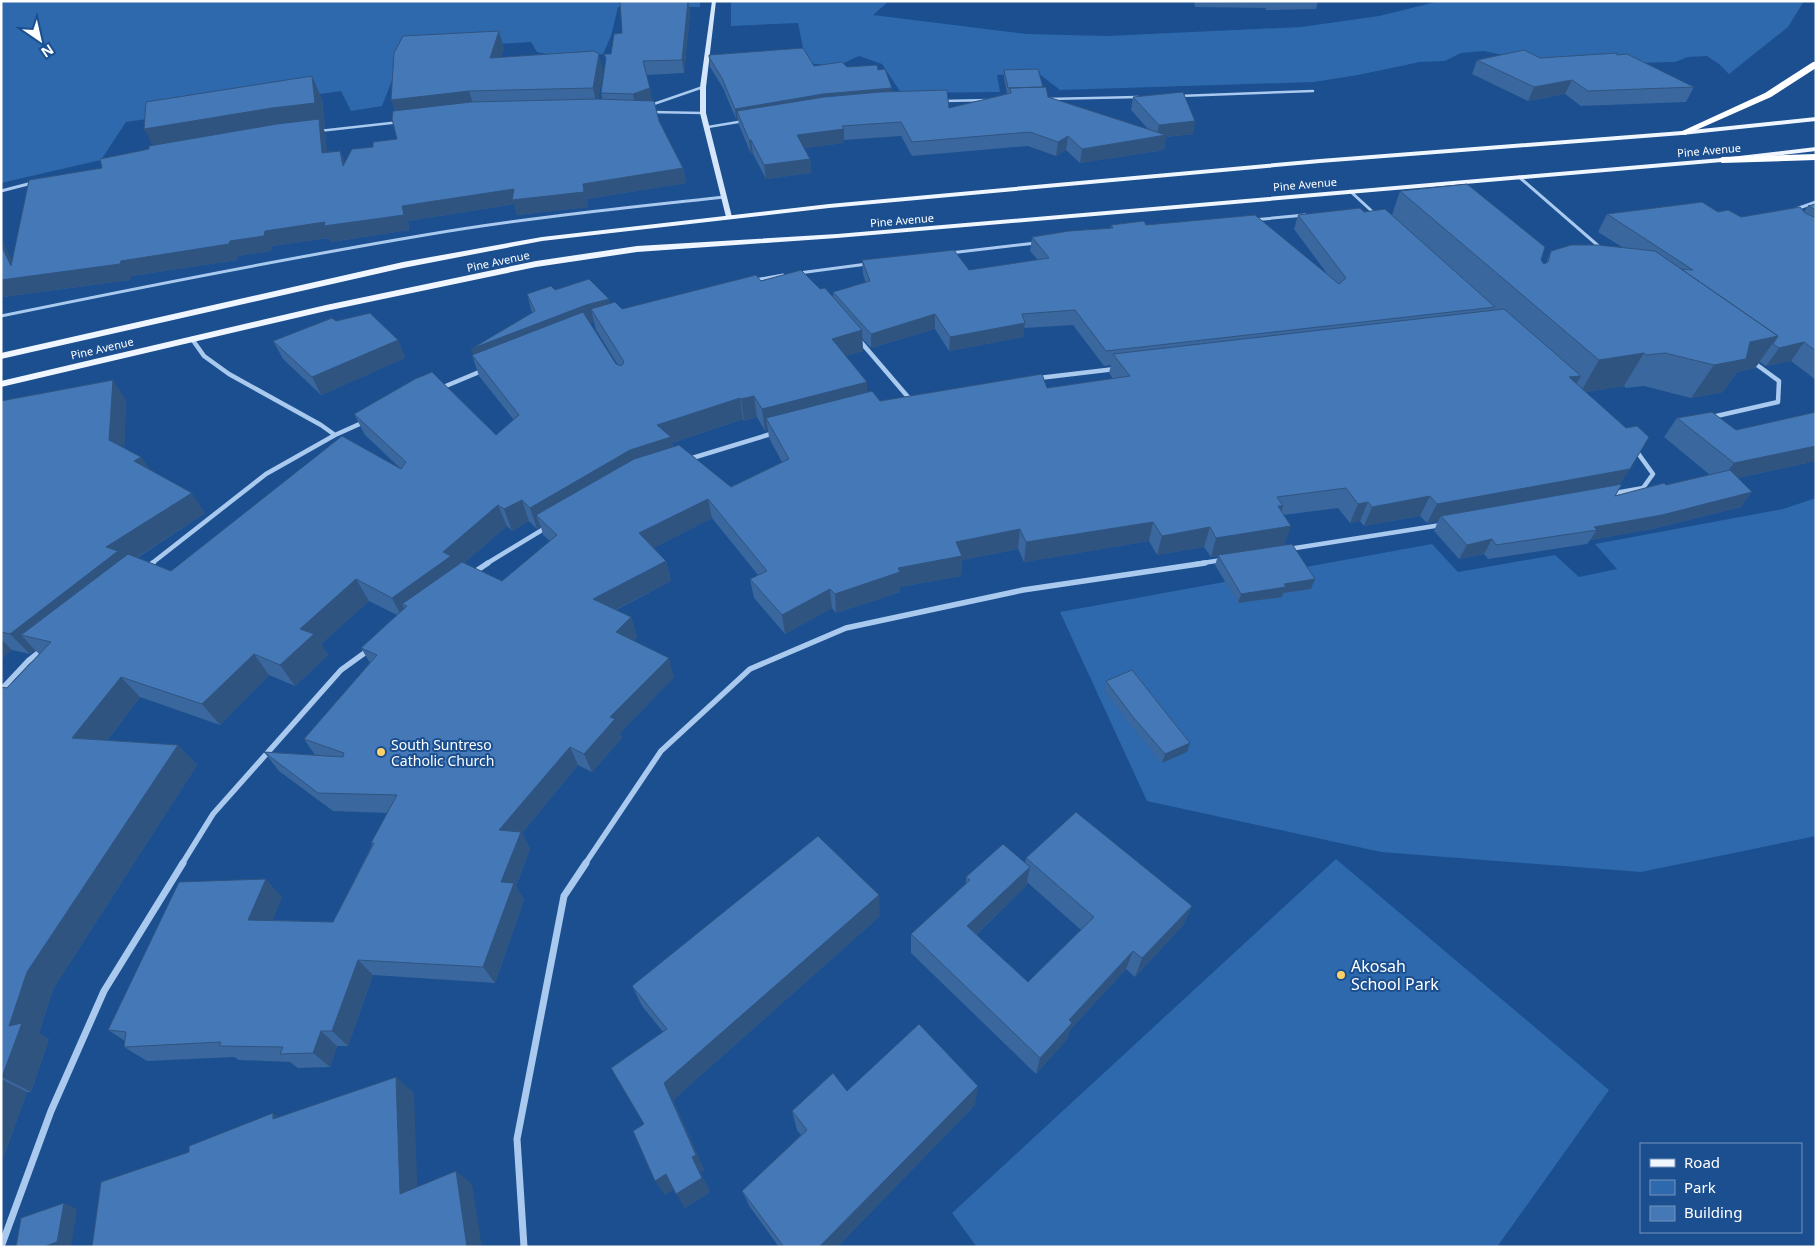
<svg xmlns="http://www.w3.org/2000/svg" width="1817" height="1248" viewBox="0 0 1817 1248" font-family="'Noto Sans',sans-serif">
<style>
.green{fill:#2e69ad}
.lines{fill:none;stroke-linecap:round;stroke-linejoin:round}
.street-far4{stroke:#a9c9ee;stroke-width:2.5}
.street-far3{stroke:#a9c9ee;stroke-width:3}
.street-far2{stroke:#a9c9ee;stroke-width:4.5}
.street-far1{stroke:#a9c9ee;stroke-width:5.5}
.street{stroke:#a9c9ee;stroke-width:7}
.secondary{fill:#d6e6fa;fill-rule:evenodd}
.primary{fill:#f0f6ff;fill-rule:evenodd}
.highway{fill:#fff;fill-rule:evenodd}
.wall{fill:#3a679d;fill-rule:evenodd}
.shaded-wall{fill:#305480}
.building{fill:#4478b7;stroke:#305480}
.poi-dot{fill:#ffd166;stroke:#1b4f8f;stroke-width:2}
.labels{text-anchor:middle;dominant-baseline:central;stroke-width:4;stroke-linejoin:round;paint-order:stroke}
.far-street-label{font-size:11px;fill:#fff;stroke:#1b4f8f}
.poi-label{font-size:14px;fill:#fff;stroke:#1b4f8f;text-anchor:start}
.near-poi-label{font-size:16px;fill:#fff;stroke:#1b4f8f;text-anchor:start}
</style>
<rect width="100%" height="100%" fill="#1b4f8f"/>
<!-- green -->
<path class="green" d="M1,1H700V7H618L611,36L603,54L559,57L537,52L531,42L404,50L382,106L351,111L341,91L126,122L101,160L1,183Z
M731,1H889L873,15L1026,34L1107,36L1301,27L1379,16L1440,1H1804L1788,27L1729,74L1719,64L1707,56L1688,57L1675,62L1635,63L1526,60L1484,51L1461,53L1445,61L1420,62L1358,75L1314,82L1060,90L1038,73L997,75L1000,92L901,93L882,64L859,56L837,66L806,63L798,23L731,26Z
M1816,498V836L1641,872L1381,852L1147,801L1060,612L1432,544L1458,572L1555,555L1579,577L1617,569L1595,544L1783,509Z
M1336,859L1609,1090L1497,1247H977L952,1213Z"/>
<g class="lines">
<!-- street-far4 -->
<path class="street-far4" d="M1179,96L1313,91
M1047,99L1138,97
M942,101L991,100
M648,106L703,87
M650,112L703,113
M708,127L744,121
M319,131L400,122"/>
<!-- street-far3 -->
<path class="street-far3" d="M1519,177L1602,249
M1,191L32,183
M1350,191L1376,215
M1796,209L1816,202
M1253,220L1305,215
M950,253L1036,243
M799,273L867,264
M755,280L783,275
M1,316C142,287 283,259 425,235C524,218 625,208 725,197"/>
<!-- street-far2 -->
<path class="street-far2" d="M860,341L908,397
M1039,378L1115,369
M441,388L484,370
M1712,417L1778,402L1779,381L1753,362
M335,435L364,422
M689,459L774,433
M1610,494L1643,488L1653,474L1635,449
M1289,549L1441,525
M151,564L266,474L335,435L321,425L229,374L204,356L192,339
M486,564L547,527
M1196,564L1222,560"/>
<!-- street-far1 -->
<path class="street-far1" d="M147,567L153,563
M473,573L488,563
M1,690L28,661L42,650
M182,864L213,814L341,670L370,649
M585,864L661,751L750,669L846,628L1023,590L1205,563"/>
<!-- street -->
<path class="street" d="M1,1247L51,1111L104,991L183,863
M524,1247L517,1139L564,896L586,863"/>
<!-- secondary -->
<path class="secondary" d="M712,1H716L706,87V113L732,217L729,219L726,217L700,113V87Z"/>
<!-- primary -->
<path class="primary" d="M1816,117V121L1682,135L1320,163L829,208L542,241L403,268L1,359V353L403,262L542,237L829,204L1320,159L1682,131Z
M1816,147V151L1722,162L837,238L637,252L536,267L326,311L1,387V381L326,305L536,261L637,246L837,234L1722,158Z"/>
<!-- highway -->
<path class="highway" d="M1813,62H1816V68L1771,97L1685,135L1678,133L1765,93Z
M1816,154V160L1722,163L1718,160L1722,157Z"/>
</g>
<!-- wall -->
<path class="wall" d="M688,1L690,13L684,73L646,75L650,88L652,101L659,121L683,168L686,183L587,199L588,207L517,215L514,204L408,221L409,230L331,242L329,238L272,246L271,251L238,256L237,260L131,276L130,280L3,297L1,303V238L12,261L102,168L149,149L322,99L325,127H323L325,133L327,152L340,151L345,163L373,147L397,139L395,111L504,48L501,57L603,72L598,99H602L601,93L606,61L604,54H611L622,33Z
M1194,1H1318L1316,9L1266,10V8L1195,7Z
M1617,55L1694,87L1686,102L1581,106L1565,94L1528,101L1472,74L1477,60Z
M709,57L814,66L847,67L878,70L892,88V91L949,108L1007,94L1004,78V70L1043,88L1048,97L1149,130L1131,110L1133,97L1195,121L1193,134L1166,137L1164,150L1080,163L1066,150L1056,156L1028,146L912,156L901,136L844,140V143L804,148L810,159L811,173L766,179L753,154H751L739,125L738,119H736L723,88L710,67Z
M1400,191L1541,260L1544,264L1546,263L1551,251L1622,247L1598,232L1607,214L1718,212L1741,217L1804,212L1808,206L1813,205L1816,201V380L1791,361L1766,366L1760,362L1755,368L1737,372L1723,392L1691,398L1644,386L1626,388L1624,386L1586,392L1620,484L1615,496L1666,485L1710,475L1664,437L1677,418L1736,430L1807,463L1738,478L1741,507L1652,529L1590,540L1587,544L1488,559L1484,554L1459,559L1434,531L1438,521L1427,523L1420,516L1364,526L1360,521L1350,523L1338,508L1283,515L1284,545L1311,589L1283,593L1282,597L1238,603L1215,565L1218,556L1211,557L1204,547L1157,555L1149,541L1024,562L1018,549L962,560L961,576L900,587V592L836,613L832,608L785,634L754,598L750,579L758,575L712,518L653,548L666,561L671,581L616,610L631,617L637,637L633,640L674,677L620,733L622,738L592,772L578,765L522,833L530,849L516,886L524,900L495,983L373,975L348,1046H337L330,1067L298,1068L290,1062L239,1060L234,1057L147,1061L124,1047L125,1041L108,1030L282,897L272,920L333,922L372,845L371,843L387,813L333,811L279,771L264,752L315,755L304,739L370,663L361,648L397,615L369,601L321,644L328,655L295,686L269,675L220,725L140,697L107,741L178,745L197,765L53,989L39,1033L49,1039L31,1092H27L1,1164V687L7,688L39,654L35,650L30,654L12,650L1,659V401L126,400L124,448L151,471L205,513L137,558L171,571L400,468L365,435L354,414L496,435L514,420L479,376L472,355L532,313L527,294L555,290L610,304L622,309L761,281L820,289L833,297V292L866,283L863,274L862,260L969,270L1038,260L1030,251L1032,237L1111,228V225H1146L1328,275L1294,229L1298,215L1364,212L1392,215ZM594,322L596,330L618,365L616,364L590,323ZM1073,325L1104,366L1111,365L1109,373L1113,379L1047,388L880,401L867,392L845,356L863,351L862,338L871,348L935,329L949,351L1023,337L1024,328ZM757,417L765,431L768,430L769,438L782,462L731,487L673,447L672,443L743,419L744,421ZM529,521L537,529L541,527L543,535L550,541L502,581L464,563L507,526L512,531Z
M336,321L398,340L405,358L321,395L283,359L273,341Z
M1106,681L1190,743L1187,752L1162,763L1131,726L1104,690Z
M1026,858L1192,906L1183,925L1135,977L1126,969L1070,1030L1067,1039L1036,1074L911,953V934L966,884V877L1025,863ZM1027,882L1081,930L1028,982L976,935L1026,886Z
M880,916L673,1100L704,1170L700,1172L710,1192L685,1208L674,1189L665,1195L655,1181L644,1124L663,1032L642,1006L632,986Z
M847,1091L975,1105L837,1247H779L750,1207L742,1191L801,1135L797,1130L792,1111Z"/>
<!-- shaded-wall -->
<path class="shaded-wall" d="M688,1L690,13L684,73L682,60Z
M499,31L504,48L495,76L490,58Z
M599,54L603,72L597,107L593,88Z
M312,76L322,99L325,127H323L325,133L329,168L157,154L144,129Z
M1572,80L1565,94L1528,101L1534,87Z
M650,88L653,102L635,108L633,94Z
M892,88V99L737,111L738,119H736L735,109L823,94Z
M469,91L475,110L398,119L391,100Z
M1195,121L1193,134L1166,137L1164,150L1080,163L1082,149L1157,137L1159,125Z
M844,129V143L798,149L797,135Z
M1068,136L1066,150L1056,156L1058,142Z
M749,140H751L753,154H751Z
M340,151L346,165L343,166Z
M810,159L811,173L766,179L764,165Z
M683,168L686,183L587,199L588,207L517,215L514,204L408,221L409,230L331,242L329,238L272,246L271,251L238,256L237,260L131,276L130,280L3,297L1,303V280L11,266L1,245V238L20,277L121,261L230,241L265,231L402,206L514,189L583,184Z
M609,299L614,317L591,309L594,322L481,367L474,358L471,349L586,305Z
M935,314V329L871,348V334Z
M1025,323L1023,337L949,351L950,337Z
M862,330L863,351L833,360L832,339Z
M1778,336L1755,368L1737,372L1723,392L1691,398L1714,365L1750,342Z
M398,340L405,358L321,395L312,377Z
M1804,342L1791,361L1766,366L1779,348Z
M1644,353L1624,386L1580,393L1599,360Z
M1581,376L1569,395V377Z
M113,380L126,400L124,460L109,440Z
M867,382V404L766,418L768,430L765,431L762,409Z
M754,396L757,417L744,421L741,399Z
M740,398L743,419L672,443L676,459L536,515L541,527L537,529L530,508L657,425Z
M1816,446V461L1719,482L1734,463Z
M141,457L156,477L134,461Z
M1630,469L1617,489L1441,516L1438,521L1427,523L1437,504Z
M1752,492L1741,507L1652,529L1590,540L1597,530L1594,527Z
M192,493L205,513L128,563L21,635L35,650L30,654L10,634L106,547Z
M1430,496L1420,516L1364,526L1372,507Z
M708,499L712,518L644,553L639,533Z
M522,500L529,521L512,531L504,509Z
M1368,502L1360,521L1350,523L1358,504Z
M498,505L507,526L457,569L402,604L408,615L403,619L392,598L443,552Z
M1278,506H1283L1276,525Z
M1153,522L1149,541L1024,562L1026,542Z
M1291,526L1284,546L1211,557L1216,538Z
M1210,527L1204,547L1157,555L1162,536Z
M1020,529L1018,549L962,560L961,576L900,587V592L836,613L835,594L898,568L956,542Z
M1492,539L1484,554L1459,559L1467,545Z
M666,561L671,581L599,618L593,599Z
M356,579L369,601L321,644L328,655L295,686L280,665L300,629Z
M1315,579L1311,589L1283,593L1282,597L1238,603L1241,594L1284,584Z
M830,589L832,608L785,634L782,615Z
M631,617L637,637L623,651L616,632Z
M1,639L12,650L1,659Z
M254,654L269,675L220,725L202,704Z
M669,658L674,677L620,733L622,738L592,772L584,754L610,717Z
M121,677L140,697L93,759L72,738Z
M1190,743L1187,752L1162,763L1165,754Z
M178,745L197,765L53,989L39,1033L49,1039L31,1092L2,1077L9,1026L27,972Z
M570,747L578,765L522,833L530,849L516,886L524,900L495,983L483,967L501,882L499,830Z
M1030,867L1026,886L965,945L967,926Z
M266,879L282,897L266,936L248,920Z
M879,895L880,916L673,1100L704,1170L700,1172L710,1192L685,1208L676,1194L692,1157L664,1083Z
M1192,906L1183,925L1135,977L1142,958Z
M1133,951L1126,969L1070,1030L1067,1039L1036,1074L1040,1058L1069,1020Z
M358,960L373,975L348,1046L332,1031Z
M321,1031L337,1046L330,1067L313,1053Z
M396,1077L414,1093L418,1207L400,1194Z
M1,1079L27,1092L1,1164Z
M978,1086L975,1105L837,1247H819Z
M273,1113L295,1129L273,1119Z
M456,1171L472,1184L482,1247H467Z
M666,1174L676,1188L665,1195L655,1181Z
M64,1203L77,1209L71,1247H43Z"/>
<!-- building -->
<path class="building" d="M620,1H688L682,60L643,61L650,88L633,94L601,93L606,58L604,54H611L614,34L622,33Z
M499,31L490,58L594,51L599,54L593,88L469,91L391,100L394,53L403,36Z
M803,48L814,66L842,62L847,67L877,65L878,70L885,69L892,88L823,94L735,109L722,78L709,57V55Z
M1524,50L1540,58L1617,53V55L1627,54L1694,87L1588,91L1572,80L1534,87L1477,60Z
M1038,69L1043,87L1008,88L1004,70Z
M312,76L315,103L272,108L144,129L146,102Z
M1046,87L1048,97L1166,135L1082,149L1068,136L1058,142L1030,132L912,142L901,122L842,126L844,129L797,135L810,159L764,165L751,140H749L737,111L824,97L881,92L947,90L949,108L1011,93L1010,88Z
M1183,92L1195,121L1159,125L1133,97Z
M597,99L654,101L659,121L683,168L583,184L584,192L512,200L514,189L402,206L404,215L324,226L325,222L265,231L264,236L230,241L229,244L121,261L120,264L1,280V245L11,266L29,180L102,168L100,159L149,149V146L277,124L319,119L322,153L340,151L343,166L352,149L373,147V142L397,139L392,119L393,111L471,102Z
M1467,184L1545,247L1541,260L1544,264L1548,262L1551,251L1571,245H1598L1655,251L1778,336L1750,342L1746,359L1714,365L1665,353L1646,355L1644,353L1599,360L1400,191Z
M1702,202L1718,212L1728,210L1741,217L1800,207L1805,213L1816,218V351L1804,342L1779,348L1773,344L1778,336L1681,269L1693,270L1607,214Z
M1816,204V210L1808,206Z
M1360,208L1364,212L1385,209L1495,307L1106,351L1075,310L1022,314L1025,323L950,337L935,314L871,334L833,292L870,281L862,260L954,250L969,270L1049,258L1032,237L1069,231L1113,228L1111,225L1144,221L1146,225L1255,215L1339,284L1346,278L1298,215Z
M801,270L820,289L825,288L862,330L832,339L867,382L762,409L754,396L741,399L740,398L657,425L671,437L630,450L530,508L522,500L504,509L498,505L443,552L451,556L392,598L356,579L300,629L314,634L280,665L254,654L202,704L121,677L72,738L178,745L27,972L9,1026L22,1023L2,1077H1V687L7,688L51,642L21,635L128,554L171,571L342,436L401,469L406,462L354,414L415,379L432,372L496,435L519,415L472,355L583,312L616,364L621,366L624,363L623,360L591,309L615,302L622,309L756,275L761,281Z
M589,279L609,299L586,305L471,349L535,311L527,294L551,286L555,290Z
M1504,309L1581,376L1569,377L1626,428L1637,426L1649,437L1630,469L1437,504L1430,496L1372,507L1368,502L1358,504L1346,488L1277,497L1283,506H1278L1291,526L1216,538L1210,527L1162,536L1153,522L1026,542L1020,529L956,542L962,556L898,568L900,572L835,594L830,589L782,615L750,579L767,571L708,499L639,533L666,561L593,599L631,617L616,632L669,658L610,717L615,719L584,754L570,747L499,830L521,832L501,882L514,883L483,967L358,960L332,1031H321L313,1053L280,1054L283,1047L219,1046L221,1042L124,1047L126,1032L108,1030L179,882L266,879L248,920L333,922L374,843H371L397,795L318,793L264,752L343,757L344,753L304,739L377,655L361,648L407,606L402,604L462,562L502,581L557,535L536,515L634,459L679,445L731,487L789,459L766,418L872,391L880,401L1042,374L1047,388L1130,376L1113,354Z
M370,313L398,340L312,377L273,341L332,318L336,321Z
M113,380L109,440L141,457L134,461L192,493L106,547L118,551L10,634L1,632V401Z
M1712,412L1736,430L1816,412V446L1734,463L1677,418Z
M1730,470L1752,492L1662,515L1594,527L1597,530L1496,545L1492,539L1467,545L1441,516L1622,484L1615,496L1664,483L1666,485Z
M1292,544L1315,579L1284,584L1286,587L1241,594L1218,555Z
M1132,670L1190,743L1165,754L1133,717L1106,681Z
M1076,812L1192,906L1142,958L1133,951L1069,1020L1072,1023L1040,1058L911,934L970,880L966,877L1003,844L1030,867L967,926L1028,982L1094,917L1026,858Z
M818,836L879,895L664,1083L696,1155L692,1157L702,1178L676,1194L666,1174L655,1181L633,1131L644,1124L611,1068L667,1029L632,986Z
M919,1024L978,1086L819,1247H784L742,1191L807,1130L792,1111L833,1073L847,1091Z
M396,1077L400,1194L456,1171L467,1247H92L101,1182L189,1152V1146L273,1113V1119Z
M64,1203L57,1242L43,1247H16L21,1218Z"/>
<!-- markers -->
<g class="poi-dot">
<circle cx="381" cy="752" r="5"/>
<circle cx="1341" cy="975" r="5"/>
</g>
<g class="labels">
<!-- far-street labels -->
<g class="far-street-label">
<text transform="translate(1709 150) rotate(-5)">Pine Avenue</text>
<text transform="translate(1305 184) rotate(-5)">Pine Avenue</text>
<text transform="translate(902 220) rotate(-5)">Pine Avenue</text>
<text transform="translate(498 261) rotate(-12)">Pine Avenue</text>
<text transform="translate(102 348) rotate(-13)">Pine Avenue</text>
</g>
<!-- poi labels -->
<g class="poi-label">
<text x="391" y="744">South Suntreso<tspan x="391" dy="16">Catholic Church</tspan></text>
</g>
<!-- near-poi labels -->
<g class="near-poi-label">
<text x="1351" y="966">Akosah<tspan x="1351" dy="18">School Park</tspan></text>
</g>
</g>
<!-- border -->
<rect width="1817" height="1248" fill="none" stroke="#ffffff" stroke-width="5"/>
<!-- legend -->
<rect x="1640" y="1143" width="162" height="90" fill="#1b4f8f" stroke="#7695bc"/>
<rect x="1650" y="1159" width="25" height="8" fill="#f0f6ff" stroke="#7695bc"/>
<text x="1684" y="1168" font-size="15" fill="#ffffff">Road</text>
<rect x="1650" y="1180" width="25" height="15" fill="#2e69ad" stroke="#7695bc"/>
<text x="1684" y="1193" font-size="15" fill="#ffffff">Park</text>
<rect x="1650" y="1206" width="25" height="15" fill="#4478b7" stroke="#7695bc"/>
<text x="1684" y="1218" font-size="15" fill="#ffffff">Building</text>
<!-- north arrow -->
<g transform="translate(40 40) rotate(146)" stroke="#1b4f8f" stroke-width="4" paint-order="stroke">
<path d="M0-4L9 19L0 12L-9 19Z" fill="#ffffff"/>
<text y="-8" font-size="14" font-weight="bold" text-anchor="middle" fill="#ffffff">N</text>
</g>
</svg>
